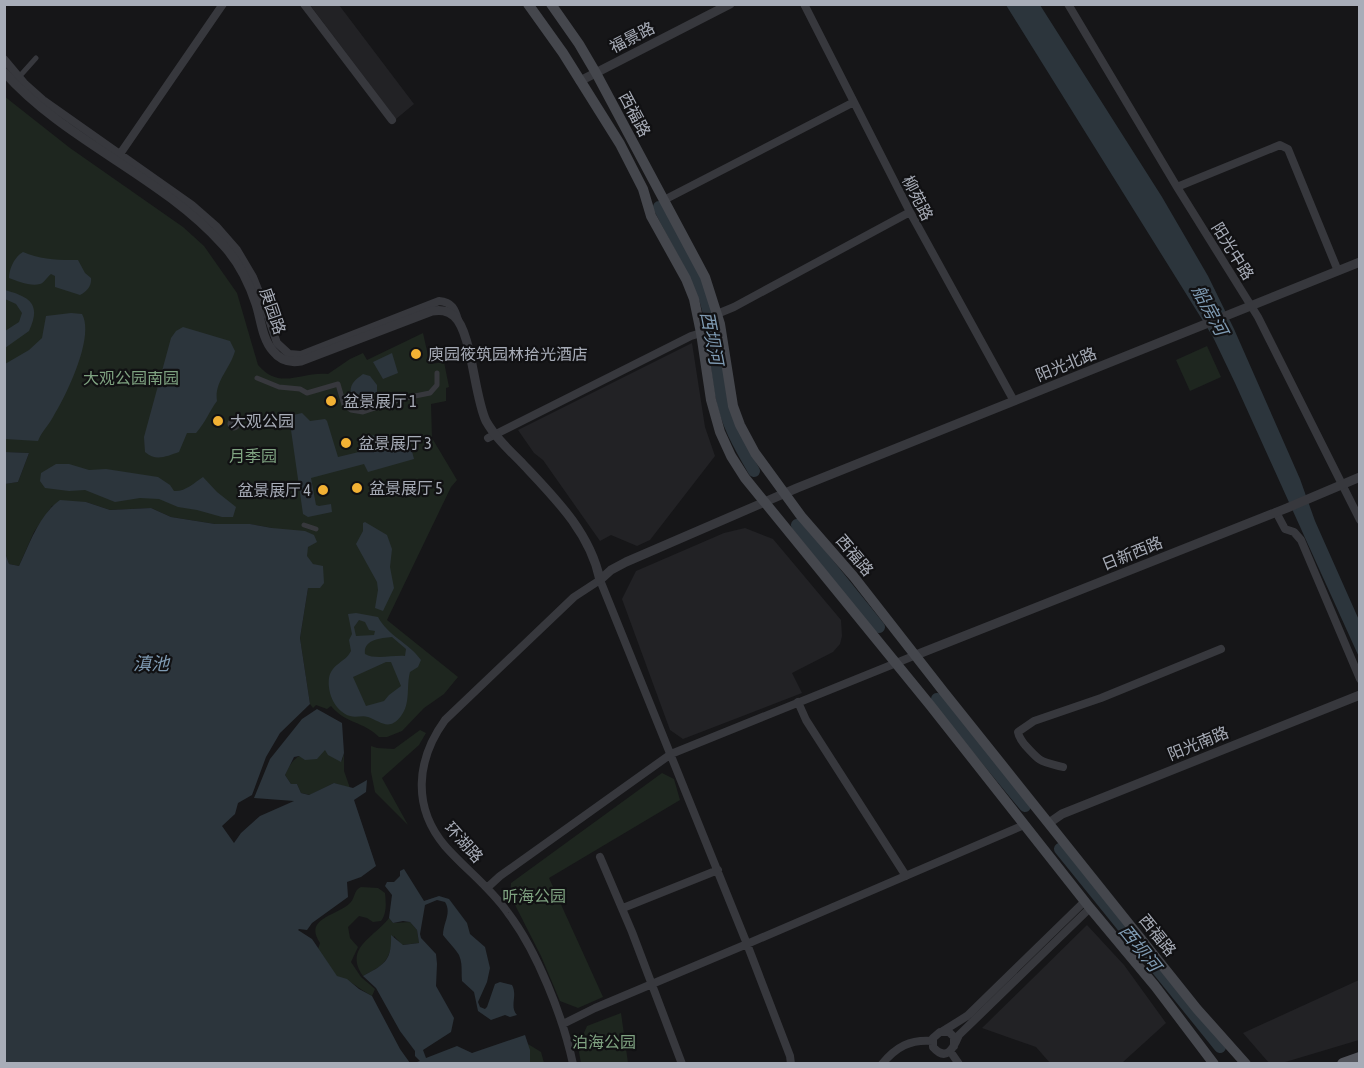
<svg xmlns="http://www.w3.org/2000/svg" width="1364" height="1068" viewBox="0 0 1364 1068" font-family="'Asap Condensed','Noto Sans SC',sans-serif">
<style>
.built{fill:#222225}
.green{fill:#1e261f}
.water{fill:#2c353c;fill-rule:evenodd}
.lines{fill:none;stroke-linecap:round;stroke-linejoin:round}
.river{stroke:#2c353c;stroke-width:12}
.pedestrian{stroke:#37383d;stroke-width:5}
.minor{stroke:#37383d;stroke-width:8}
.tertiary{stroke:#37383d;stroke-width:9}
.secondary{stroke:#45474d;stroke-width:10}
.primary{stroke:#53555c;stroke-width:12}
.poi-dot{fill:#f2b134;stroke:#111113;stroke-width:2}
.labels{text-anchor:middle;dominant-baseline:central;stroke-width:4.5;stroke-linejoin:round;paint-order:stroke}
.street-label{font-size:16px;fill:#a8adb8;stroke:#111113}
.poi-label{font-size:16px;fill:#a8adb8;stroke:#111113;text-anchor:start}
.park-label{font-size:16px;fill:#7fa381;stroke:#111113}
.water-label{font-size:18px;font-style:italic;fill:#7f9bb3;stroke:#111113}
</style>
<rect width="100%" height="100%" fill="#161618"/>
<!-- built -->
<path class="built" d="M310,5H339L414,104L396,119Z
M692,343L705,427L715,456L650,540L637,546L611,535L600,541L543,460L534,453L518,430Z
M745,528L773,539L841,620L842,636L840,644L833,652L792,673L802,693L683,739L670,730L622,599L636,571L724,533Z
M1087,925L1124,965L1166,1023L1123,1062V1064L1050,1063L1036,1047L982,1028Z
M1359,980V1040L1282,1063H1269L1243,1033Z"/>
<!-- green -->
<path class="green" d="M4,96L70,148L183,227L204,246L237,293L258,365C280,391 301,371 328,374L350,359L363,353L367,360L423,333L430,364L444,362L449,387L446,388V401L431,404L432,438L457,480L451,487L387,620L458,677L444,694L424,708L402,731L387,737H379C363,721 346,724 331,706L327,709L316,705L313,708L310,704L300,638L308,588L319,566C307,564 303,554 310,544L272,528L250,524H215L171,517L151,508L110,510L86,502L52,506L34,532L19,566L9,564L5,553V484L18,482L29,453L5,452Z
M1207,346L1221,377L1190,391L1176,360Z
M420,730L426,733L419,745L382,778L408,825L375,792L371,772V746L377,748L394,749Z
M325,749L342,761L344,753V771L350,788L334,783L310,795L301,793L297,784H291L285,775C295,752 303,755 325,749Z
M662,773L674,779L680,800L549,878L603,997L578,1008L560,1001L541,956L510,895L511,883Z
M361,887L378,888L385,893C386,902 387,914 381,921L373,922L367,918L359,916L348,927L350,938L358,947L351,962L361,977L375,989L372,996C360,990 350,979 337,977L318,949L320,943C303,918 337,916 350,903C356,897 353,891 361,887Z
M389,918L393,923L410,922L417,930L419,943L402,945L394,936C388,962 386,964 363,976C343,948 375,937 389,918Z
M621,1013L628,1063H581L578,1047L587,1026Z
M528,1044L541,1052L544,1063H530Z"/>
<!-- water -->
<path class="water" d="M1006,5H1040L1162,197L1208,276L1234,329L1300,479L1315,521L1359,620V657L1235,383L1213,337Z
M23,252C42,260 58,260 78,260L85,273L91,278C92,285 87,292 80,295L55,287V276L51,274C47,277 44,283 40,284C31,287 17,281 9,278C9,269 15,256 23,252Z
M5,290C29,297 42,303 29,331L5,348V331L19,322L22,313L16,304L5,299Z
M71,313L82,314C95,337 66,396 53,417C48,426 42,431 38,441L5,439V364L29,350L42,338L46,316Z
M183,327L230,341L235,351C230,369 214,382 217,401C209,412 205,423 196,433H187L179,452C167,456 156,462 145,452L144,437L171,338L176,331Z
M392,353L398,373L383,379L373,362Z
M363,374L370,376L377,385V392L361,399H354L351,395C349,384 355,380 363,374Z
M302,413L310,421L325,419L327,421L338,457L363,451L373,435C378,438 383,444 390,445C398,446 403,441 410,444L414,459L368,472L364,464L311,478L316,505L319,506L331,504L332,512L308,517L303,514L289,416Z
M5,452L29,453L18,482L5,484Z
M56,464H69L89,470L106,469L158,477L170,485L174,491C185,492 194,483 203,477L217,492L236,507L233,517H222L197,510L178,507L159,499L140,498L115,502L85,490L69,491L45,488L40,481L41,473Z
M60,500L86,502L110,510L151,508L171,517L215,524H250L272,528L305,531L314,535L317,542L308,547L307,556L313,564L323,566L324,583L320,588H308L300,638L310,704L280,733L266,757L252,795L238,803L235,814L222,826L234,843L241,833L260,816L294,801L254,798L270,759L302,719L317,709L342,723L344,753L341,762L328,755L325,750L317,759L305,760L299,756L294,757L285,775L291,784H297L301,793L309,795L334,783L353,788L367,780L366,792L354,800L376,866L361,877L347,882L348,897L312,923L307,930L299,929L298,930L312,939L337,976L347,979L359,989L372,996L400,1049L410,1063H5V553L9,564L19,566C30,543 39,515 60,500Z
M365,522L387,535L392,549L390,567L394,588L383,611L375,608L378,590L377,582L356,544L363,531V523Z
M356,613L378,617C388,636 409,643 421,660L418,667L410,672C406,687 411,703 401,716C389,732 380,721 368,717C362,715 356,718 350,716C335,711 327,693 329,678C332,663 345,663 351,651L349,640L352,634L348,614ZM359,620L365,622L369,630L375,631L374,635L356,636L354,627ZM392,637L406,649L405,656C393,655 375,660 365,654C363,640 380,638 392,637ZM386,662H391L401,686L389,695L384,701L366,706L353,677Z
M404,869L424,901L439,896L449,899L467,923L470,934L485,947L490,968L487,982L478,1002L480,1007L485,1009L487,1007L495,984L500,982L512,985C518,996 509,1006 517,1015L510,1017L505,1015L491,1020L478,1011L474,992L462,981C461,972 463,964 459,955C455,948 448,942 443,935C443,923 452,913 445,902L437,900L425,905L420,934L421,938L436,954L437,964L436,986L454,1018L451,1032L423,1050L426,1058L457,1046L472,1053L525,1035L530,1050V1063H414L420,1061L415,1056V1051L400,1031L376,988L363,976C384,965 392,961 391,935L403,945L419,943L417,930L410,922L403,921L393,923L389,918L392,895L385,886L387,882H394L400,876V871Z"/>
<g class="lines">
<!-- river -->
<path class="river" d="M659,207C674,238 694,267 705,299C715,330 715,363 721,395C726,423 740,447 754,471
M797,525L879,627
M937,699L1025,806
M1060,849L1220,1047"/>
<!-- pedestrian -->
<path class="pedestrian" d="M19,77L36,58
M257,378L279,387L300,389L307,393L338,384L344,405L351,410L363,412L405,398L430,393L437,385V373
M230 424a4 4 0 1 1 8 0a4 4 0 1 1-8 0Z
M304,525L316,529"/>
<!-- minor -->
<path class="minor" d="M304,4L392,120
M804,4L910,212L1014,401
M1068,4L1177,187L1258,317L1360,520
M4,59L25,84L43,100L192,205L216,226L237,250L253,277L263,302L277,343L289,354L301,355L439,301C452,302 455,309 458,320
M120,154L223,4
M1177,187L1280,145L1288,149L1338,271
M664,200L854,102
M717,314L734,307L910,212
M488,438L691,336L701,333
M1276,512L1285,529L1294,532L1301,540L1360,679
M798,702L806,720L906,876
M1063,767C1040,761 1041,763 1025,745C1021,740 1019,738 1018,732L1034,721L1101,698L1221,649
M600,857L632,932L682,1064
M488,887L500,876L671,754L916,655
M623,908L718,870
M563,1024L595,1008L747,944L1024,825
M943,1031L967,1016L1085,901
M954,1046V1037L949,1032H940L933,1038V1047C947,1063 954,1047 959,1035L1090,908
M950,1051L959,1064
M573,1064C563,1017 537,951 508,913C489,886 466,870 445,846C412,807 416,760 445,720L574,597L600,580L747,944L790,1056L791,1064
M882,1064C896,1047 910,1039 933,1041"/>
<!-- tertiary -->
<path class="tertiary" d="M4,72C66,142 160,175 223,245C238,261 249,283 256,304C261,319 262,339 273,351C280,360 290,363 301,361L432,311C440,310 447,310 454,316C472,332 474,396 486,421C495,437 509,450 522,463C554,497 590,532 600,580L611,570L626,562L797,488L1360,262
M580,81L730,4
M916,655L1287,508L1360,477
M1049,823L1062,814L1360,695"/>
<!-- secondary -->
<path class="secondary" d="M528,4L563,53L620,144L643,189L651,216L686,279L694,299L701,333L711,400L720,432L731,456L745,478L930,705L1090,908L1155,986L1214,1064
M551,4L579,44L596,73L705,277L720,324L733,406L740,425L755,453L801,516L854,577L943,691L1197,1009L1246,1064"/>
<!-- primary -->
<path class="primary" d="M1343,1064L1360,1058"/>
</g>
<!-- markers -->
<g class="poi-dot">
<circle cx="416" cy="354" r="6"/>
<circle cx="331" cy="401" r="6"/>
<circle cx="218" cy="421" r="6"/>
<circle cx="346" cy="443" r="6"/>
<circle cx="357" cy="488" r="6"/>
<circle cx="323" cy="490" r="6"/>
</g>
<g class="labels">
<!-- street labels -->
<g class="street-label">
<text transform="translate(632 37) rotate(-27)">福景路</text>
<text transform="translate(635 114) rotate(62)">西福路</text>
<text transform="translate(918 198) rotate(63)">柳苑路</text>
<text transform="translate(1233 251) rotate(58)">阳光中路</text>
<text transform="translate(273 311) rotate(71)">庚园路</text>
<text transform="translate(1066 364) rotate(-22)">阳光北路</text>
<text transform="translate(1132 553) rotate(-22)">日新西路</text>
<text transform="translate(855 555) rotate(50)">西福路</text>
<text transform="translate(1198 743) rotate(-22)">阳光南路</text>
<text transform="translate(464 842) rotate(48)">环湖路</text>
<text transform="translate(1158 935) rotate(51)">西福路</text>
</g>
<!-- poi labels -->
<g class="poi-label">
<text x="428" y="354">庾园筱筑园林拾光酒店</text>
<text x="343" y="401">盆景展厅 1</text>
<text x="230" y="421">大观公园</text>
<text x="358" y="443">盆景展厅 3</text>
<text x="369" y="488">盆景展厅 5</text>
<text x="311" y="490" text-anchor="end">盆景展厅 4</text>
</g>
<!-- park labels -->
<g class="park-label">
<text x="131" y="378">大观公园南园</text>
<text x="253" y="456">月季园</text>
<text x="534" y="896">听海公园</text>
<text x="604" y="1042">泊海公园</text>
</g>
<!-- water labels -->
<g class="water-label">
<text transform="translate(1210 310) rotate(62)">船房河</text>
<text transform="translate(712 338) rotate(79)">西坝河</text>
<text x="151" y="663">滇池</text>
<text transform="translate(1140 948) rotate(51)">西坝河</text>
</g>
</g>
<!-- border -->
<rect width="1364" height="1068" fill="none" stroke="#a8adb8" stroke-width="12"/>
</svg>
